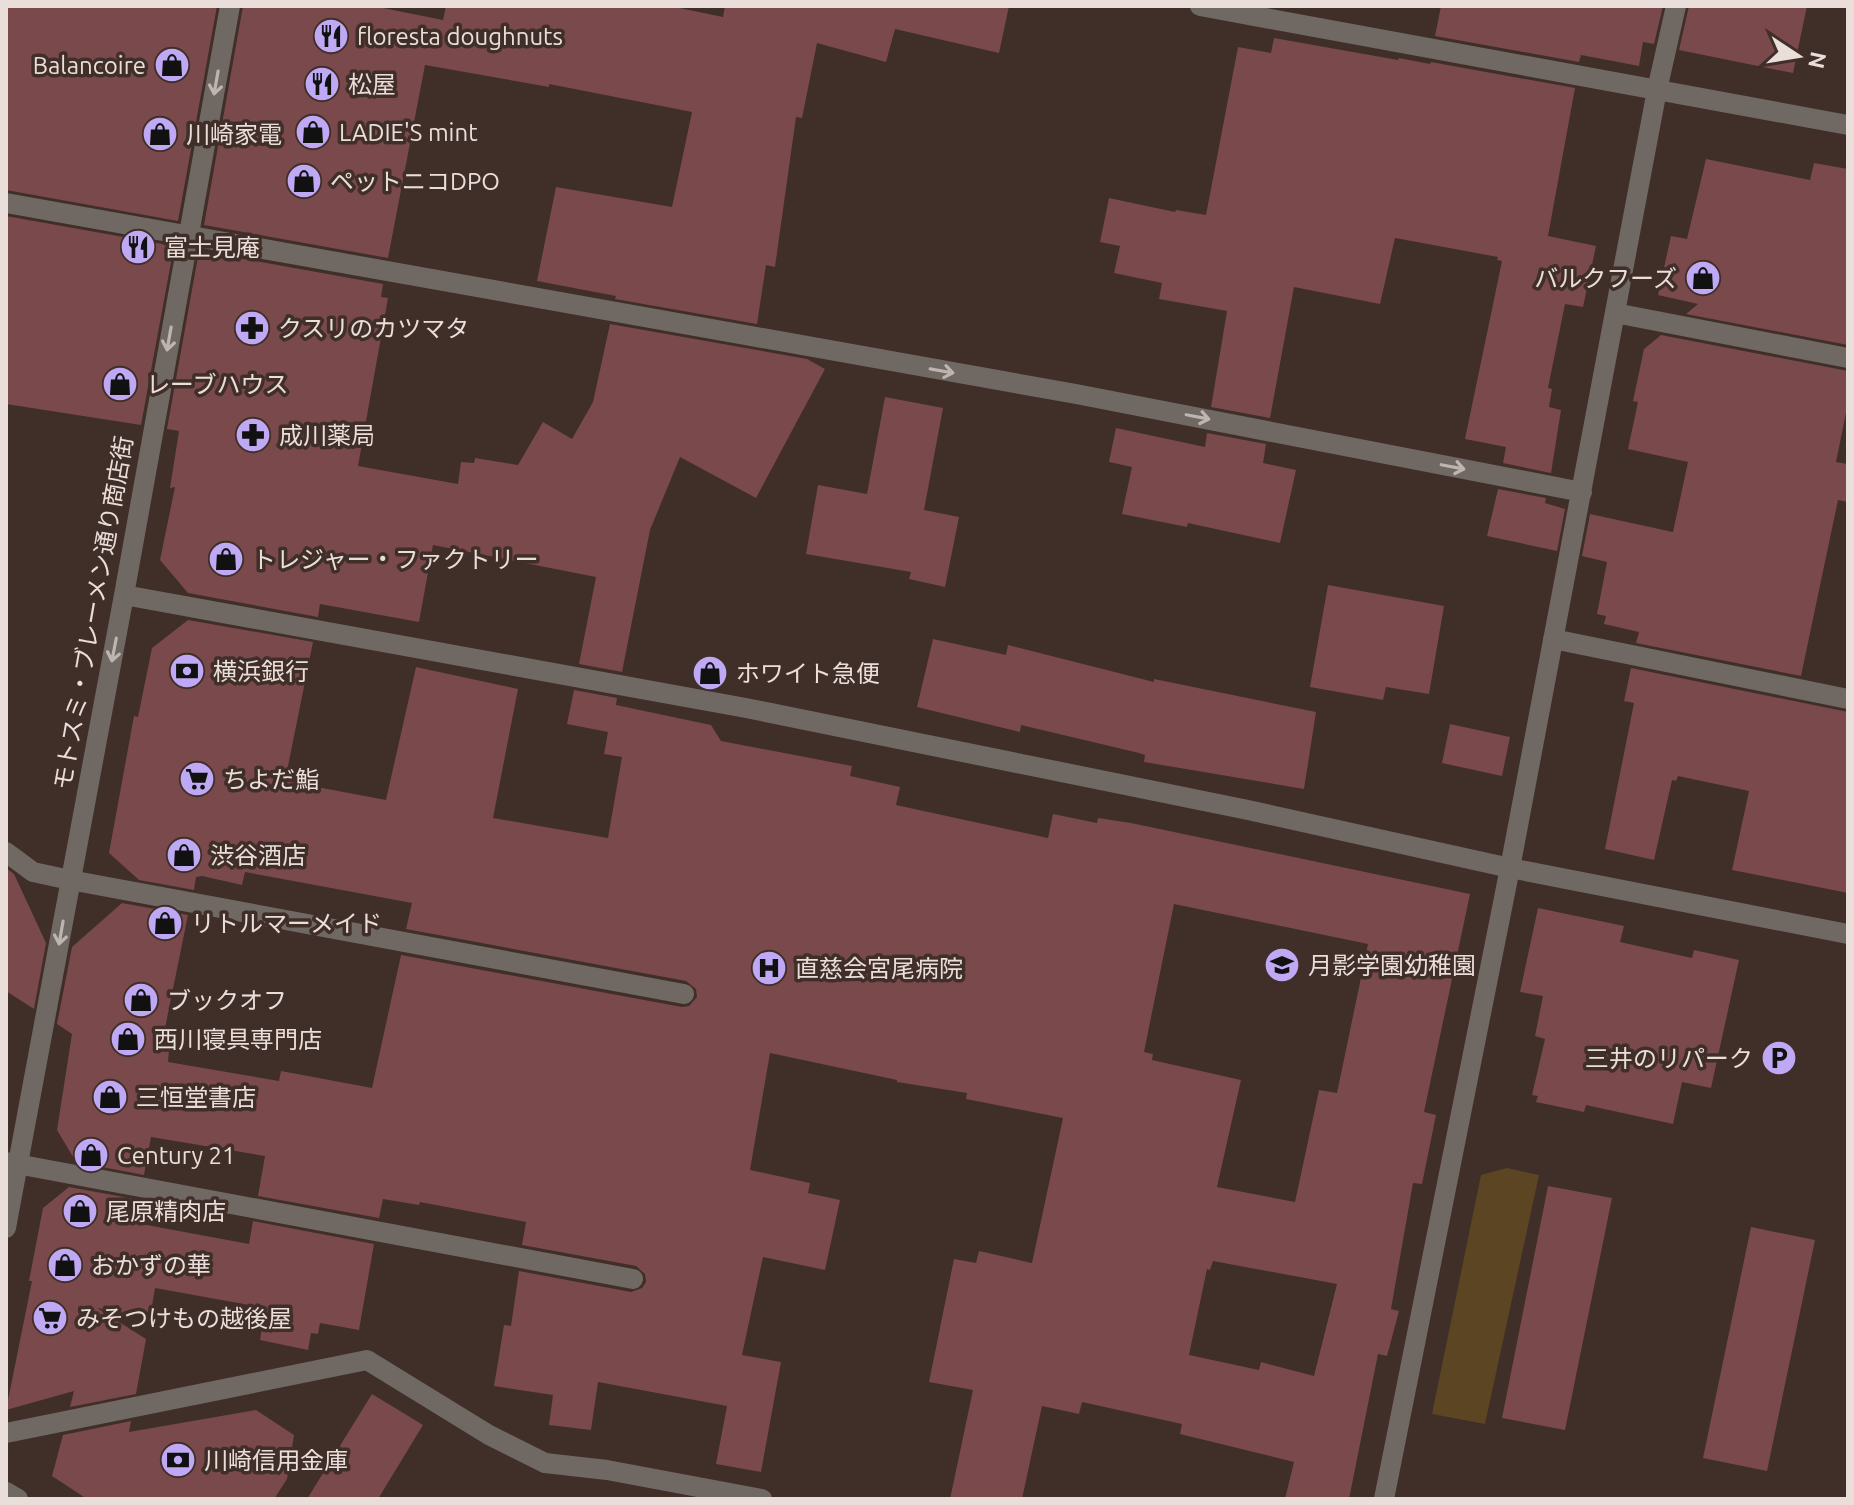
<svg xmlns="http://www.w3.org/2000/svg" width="1854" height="1505" viewBox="0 0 1854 1505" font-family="Ubuntu,'Noto Sans JP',sans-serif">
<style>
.green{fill:#5c4523}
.building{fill:#79494b;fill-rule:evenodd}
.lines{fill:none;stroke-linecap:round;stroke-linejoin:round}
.minor{stroke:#706863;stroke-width:20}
.oneway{stroke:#bfb5b0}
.labels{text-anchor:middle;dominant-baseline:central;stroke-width:7;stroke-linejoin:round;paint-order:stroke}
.poi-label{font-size:24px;fill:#eadeda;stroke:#402e29;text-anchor:start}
.street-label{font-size:24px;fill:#eadeda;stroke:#402e29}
</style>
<rect width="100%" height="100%" fill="#402e29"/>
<!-- green -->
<path class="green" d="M1507,1168L1539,1175L1485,1424L1432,1414L1481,1175Z"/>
<!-- building -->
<path class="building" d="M6,6H217L178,221L6,190Z
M243,6H373L443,20L446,6H670L723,17L725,6H1009L999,53L895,29L886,62L817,43L802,118L796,117L775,267L766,265L757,324L615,299L616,296L537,281L556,187L672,207L692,112L549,84V87L425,65L388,258L204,225Z
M1441,6H1663L1654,44L1643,42L1639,66L1581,55L1579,62L1435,36Z
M1689,6H1807L1793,73L1679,50Z
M1274,38L1398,60L1399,58L1430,64L1431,62L1575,88L1548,236L1596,246L1583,307L1565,304L1548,388L1552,389L1549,407L1561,410L1551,473L1503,463L1506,447L1465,439L1502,261L1497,260L1498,257L1395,238L1380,304L1294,287L1270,418L1211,407L1227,311L1159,299L1162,283L1114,273L1120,246L1100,242L1109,198L1175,212L1176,210L1206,215L1238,47L1271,53Z
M1706,159L1810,180L1814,163L1848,169V345L1686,314L1698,304L1658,295L1671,236L1687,239Z
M6,216L174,246L141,425L6,404Z
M199,251L383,284L381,297L388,298L358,466L458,484L461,462L474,463L475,458L518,465L543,422L572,439L593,402L610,324L807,359L825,369L756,498L680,457L650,530L622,672L579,664L596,577L433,545L419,622L320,604L318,617L188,593L160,560L175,487L170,488L179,431L167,429Z
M1661,335L1848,371V403L1836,462L1848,464V502L1838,500L1801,676L1636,643L1639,632L1604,624L1606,616L1597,614L1607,562L1582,556L1590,514L1673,532L1688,462L1628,449L1638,402L1633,401L1644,349Z
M885,397L943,408L924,510L959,517L945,587L909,579L911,572L806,554L818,485L867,494Z
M1116,428L1205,447L1207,433L1266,444L1263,463L1296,470L1280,543L1188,523L1187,527L1122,514L1132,467L1109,462Z
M1498,489L1546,498L1545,503L1565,509L1557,551L1487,536Z
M1328,585L1444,606L1429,694L1386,687L1383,700L1310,687Z
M188,620L313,642L285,781L386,800L416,667L518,689L493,818L608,838L622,757L604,754L608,732L567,724L574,690L617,698L616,705L711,725L721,741L852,766L850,776L900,787L896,805L1048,838L1053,814L1097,823L1098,818L1131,823L1470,894L1424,1112L1436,1115L1422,1184L1413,1183L1391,1309L1399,1311L1387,1356L1378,1354L1349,1499H1285L1294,1462L1180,1434L1182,1424L1082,1402L1079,1414L1042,1406L1022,1499H950L973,1390L929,1382L954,1259L976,1263L979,1251L1032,1263L1063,1118L966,1099L967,1093L897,1082V1080L770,1053L750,1170L810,1183L808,1193L840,1200L825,1270L763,1257L742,1355L781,1362L761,1472L716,1464L727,1406L598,1382L591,1430L549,1425L553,1395L494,1386L504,1325L511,1326L519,1271L631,1292L642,1288L646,1282L645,1274L636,1266L522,1245L526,1222L420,1202L419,1205L383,1199L379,1218L258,1196L265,1156L151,1137L144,1175L76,1162L57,1130L72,1034L57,1024L72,947L122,903L188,915L161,1048L169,1050L168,1062L279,1081L281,1071L372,1088L401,955L682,1007L689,1006L697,997L696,989L686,981L406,929L412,903L245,872L242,885L202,876L196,877L194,890L139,880L109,853L134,716L138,717L152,648ZM1174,904L1368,944L1337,1093L1319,1090L1295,1202L1217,1187L1241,1080L1152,1060L1153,1054L1144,1052ZM1213,1261L1337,1284L1314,1376L1261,1362L1259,1370L1189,1355L1207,1269L1210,1270Z
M933,639L1006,655L1008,645L1154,682V679L1316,712L1304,789L1144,762L1145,755L1139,753L1021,725L1020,732L917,707Z
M1631,668L1848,712V893L1732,870L1749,791L1678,776L1676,781L1672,780L1654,860L1605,849L1634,703L1624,701Z
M1450,724L1510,737L1502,776L1442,763Z
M6,868L14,874L46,943L34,1009L6,991Z
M1538,908L1624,926L1620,942L1692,958L1694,950L1739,960L1711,1088L1682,1082L1673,1124L1586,1105L1584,1112L1536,1102L1538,1096L1532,1095L1545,1039L1535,1036L1543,996L1520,992Z
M1548,1186L1612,1198L1565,1430L1502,1418Z
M69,1187L140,1200L136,1223L249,1244L253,1221L374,1244L359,1330L320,1323L318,1334L311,1333L308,1350L260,1340L265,1308L155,1288L150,1318L97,1308L146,1339L136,1394L70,1407L74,1391L6,1410L32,1281H29L43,1208Z
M1751,1227L1815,1240L1767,1471L1703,1458Z
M372,1394L423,1425L378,1499H307Z
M256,1410L294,1435L287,1479L274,1499H87L52,1476L63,1435L131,1421L129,1432Z"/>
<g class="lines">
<!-- minor -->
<path class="minor" d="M1200,6L1848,125
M6,203L1076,394L1582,492
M1615,313L1848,358
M124,595L746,708L1248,810L1510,868L1848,934
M1553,639L1848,699
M6,852L33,872L70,880L684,994
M6,1162L633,1279
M6,1228L124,595L230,6
M6,1433L367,1360L489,1435L545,1463L607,1470L762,1499
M6,1492L18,1499
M1384,1499L1510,868L1657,90L1676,6"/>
</g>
<!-- one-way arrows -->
<defs><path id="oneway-shaft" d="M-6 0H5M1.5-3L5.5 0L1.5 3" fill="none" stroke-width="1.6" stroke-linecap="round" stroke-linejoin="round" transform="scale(2)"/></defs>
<g class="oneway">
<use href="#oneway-shaft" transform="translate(216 83) rotate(100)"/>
<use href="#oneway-shaft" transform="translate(169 339) rotate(100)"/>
<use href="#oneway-shaft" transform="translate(942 371) rotate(10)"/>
<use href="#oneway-shaft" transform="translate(1198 417) rotate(11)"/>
<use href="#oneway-shaft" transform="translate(1453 467) rotate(11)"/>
<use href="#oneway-shaft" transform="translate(114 650) rotate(101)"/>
<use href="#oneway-shaft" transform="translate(61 933) rotate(100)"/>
</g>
<!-- icons -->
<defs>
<symbol id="restaurant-disc" viewBox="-11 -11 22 22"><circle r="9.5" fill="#bfa9f4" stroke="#402e29"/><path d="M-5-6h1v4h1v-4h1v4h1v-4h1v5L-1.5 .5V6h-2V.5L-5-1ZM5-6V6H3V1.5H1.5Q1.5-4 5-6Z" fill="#111"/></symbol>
<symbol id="shop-disc" viewBox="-11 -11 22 22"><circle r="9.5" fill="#bfa9f4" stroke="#402e29"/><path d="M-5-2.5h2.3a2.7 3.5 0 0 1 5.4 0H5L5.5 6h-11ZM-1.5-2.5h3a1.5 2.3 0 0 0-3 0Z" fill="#111"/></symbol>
<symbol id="pharmacy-disc" viewBox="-11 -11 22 22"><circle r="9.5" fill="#bfa9f4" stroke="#402e29"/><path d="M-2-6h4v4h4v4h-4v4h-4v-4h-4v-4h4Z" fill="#111"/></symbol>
<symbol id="bank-disc" viewBox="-11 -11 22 22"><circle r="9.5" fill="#bfa9f4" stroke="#402e29"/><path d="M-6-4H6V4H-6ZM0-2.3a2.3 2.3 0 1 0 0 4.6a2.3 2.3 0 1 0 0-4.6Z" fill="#111"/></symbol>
<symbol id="supermarket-disc" viewBox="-11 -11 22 22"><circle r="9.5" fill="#bfa9f4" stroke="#402e29"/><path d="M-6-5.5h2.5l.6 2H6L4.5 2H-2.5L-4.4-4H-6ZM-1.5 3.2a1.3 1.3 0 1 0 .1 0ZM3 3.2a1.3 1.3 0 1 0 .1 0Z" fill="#111"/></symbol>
<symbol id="school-disc" viewBox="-11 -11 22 22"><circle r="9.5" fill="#bfa9f4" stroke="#402e29"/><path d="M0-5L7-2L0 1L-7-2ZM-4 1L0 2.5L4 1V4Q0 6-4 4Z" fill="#111"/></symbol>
<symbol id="hospital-disc" viewBox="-11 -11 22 22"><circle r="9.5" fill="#bfa9f4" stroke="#402e29"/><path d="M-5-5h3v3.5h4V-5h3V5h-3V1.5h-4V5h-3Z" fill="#111"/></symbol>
<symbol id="parking-disc" viewBox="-11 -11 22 22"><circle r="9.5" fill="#bfa9f4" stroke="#402e29"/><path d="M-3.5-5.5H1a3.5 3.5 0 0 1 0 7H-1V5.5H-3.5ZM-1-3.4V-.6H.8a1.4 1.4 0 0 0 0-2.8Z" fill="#111"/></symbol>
</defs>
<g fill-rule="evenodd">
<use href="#restaurant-disc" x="311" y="16" width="40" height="40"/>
<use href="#shop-disc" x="152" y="45" width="40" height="40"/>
<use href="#restaurant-disc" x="302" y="64" width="40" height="40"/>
<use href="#shop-disc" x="293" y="112" width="40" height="40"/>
<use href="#shop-disc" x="140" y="114" width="40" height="40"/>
<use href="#shop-disc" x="284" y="161" width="40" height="40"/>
<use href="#restaurant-disc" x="118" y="227" width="40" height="40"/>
<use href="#shop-disc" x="1683" y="258" width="40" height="40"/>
<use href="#pharmacy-disc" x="232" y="308" width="40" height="40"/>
<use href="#shop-disc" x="100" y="364" width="40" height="40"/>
<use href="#pharmacy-disc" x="233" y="415" width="40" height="40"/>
<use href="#shop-disc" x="206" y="539" width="40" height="40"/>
<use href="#bank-disc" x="167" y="651" width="40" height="40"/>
<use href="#shop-disc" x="690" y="653" width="40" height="40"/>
<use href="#supermarket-disc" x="177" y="759" width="40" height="40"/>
<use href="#shop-disc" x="164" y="835" width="40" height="40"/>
<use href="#shop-disc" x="145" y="903" width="40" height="40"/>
<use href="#school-disc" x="1262" y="945" width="40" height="40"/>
<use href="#hospital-disc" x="749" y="948" width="40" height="40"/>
<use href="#shop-disc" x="121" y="980" width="40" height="40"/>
<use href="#shop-disc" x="108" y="1019" width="40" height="40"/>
<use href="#parking-disc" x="1759" y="1038" width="40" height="40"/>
<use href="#shop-disc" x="90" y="1077" width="40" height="40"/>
<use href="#shop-disc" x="71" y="1135" width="40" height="40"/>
<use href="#shop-disc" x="60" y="1191" width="40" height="40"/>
<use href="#shop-disc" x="45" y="1245" width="40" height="40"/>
<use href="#supermarket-disc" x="30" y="1298" width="40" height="40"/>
<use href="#bank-disc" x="158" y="1440" width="40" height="40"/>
</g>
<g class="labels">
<!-- poi labels -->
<g class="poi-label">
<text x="357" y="36">floresta doughnuts</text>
<text x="146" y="65" text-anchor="end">Balancoire</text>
<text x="348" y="84">松屋</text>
<text x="339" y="132">LADIE'S mint</text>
<text x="186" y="134">川崎家電</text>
<text x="330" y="181">ペットニコDPO</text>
<text x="164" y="247">富士見庵</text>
<text x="1677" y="278" text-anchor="end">バルクフーズ</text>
<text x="278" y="328">クスリのカツマタ</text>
<text x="146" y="384">レーブハウス</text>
<text x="279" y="435">成川薬局</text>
<text x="252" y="559">トレジャー・ファクトリー</text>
<text x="213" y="671">横浜銀行</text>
<text x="736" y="673">ホワイト急便</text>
<text x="223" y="779">ちよだ鮨</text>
<text x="210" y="855">渋谷酒店</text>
<text x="191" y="923">リトルマーメイド</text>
<text x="1308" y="965">月影学園幼稚園</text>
<text x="795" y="968">直慈会宮尾病院</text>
<text x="167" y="1000">ブックオフ</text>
<text x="154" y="1039">西川寝具専門店</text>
<text x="1753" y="1058" text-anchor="end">三井のリパーク</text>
<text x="136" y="1097">三恒堂書店</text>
<text x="117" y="1155">Century 21</text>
<text x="106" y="1211">尾原精肉店</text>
<text x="91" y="1265">おかずの華</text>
<text x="76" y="1318">みそつけもの越後屋</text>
<text x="204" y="1460">川崎信用金庫</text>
</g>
<!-- street labels -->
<g class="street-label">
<text transform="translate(93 613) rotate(-80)">モトスミ・ブレーメン通り商店街</text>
</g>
</g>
<!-- border -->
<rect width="1854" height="1505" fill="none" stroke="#eadeda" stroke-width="16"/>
<!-- north arrow -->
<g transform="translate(1798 56) rotate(102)" stroke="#402e29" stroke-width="6" paint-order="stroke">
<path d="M0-6L14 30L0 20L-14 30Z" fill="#eadeda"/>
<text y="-12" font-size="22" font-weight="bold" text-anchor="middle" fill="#eadeda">N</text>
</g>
</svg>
